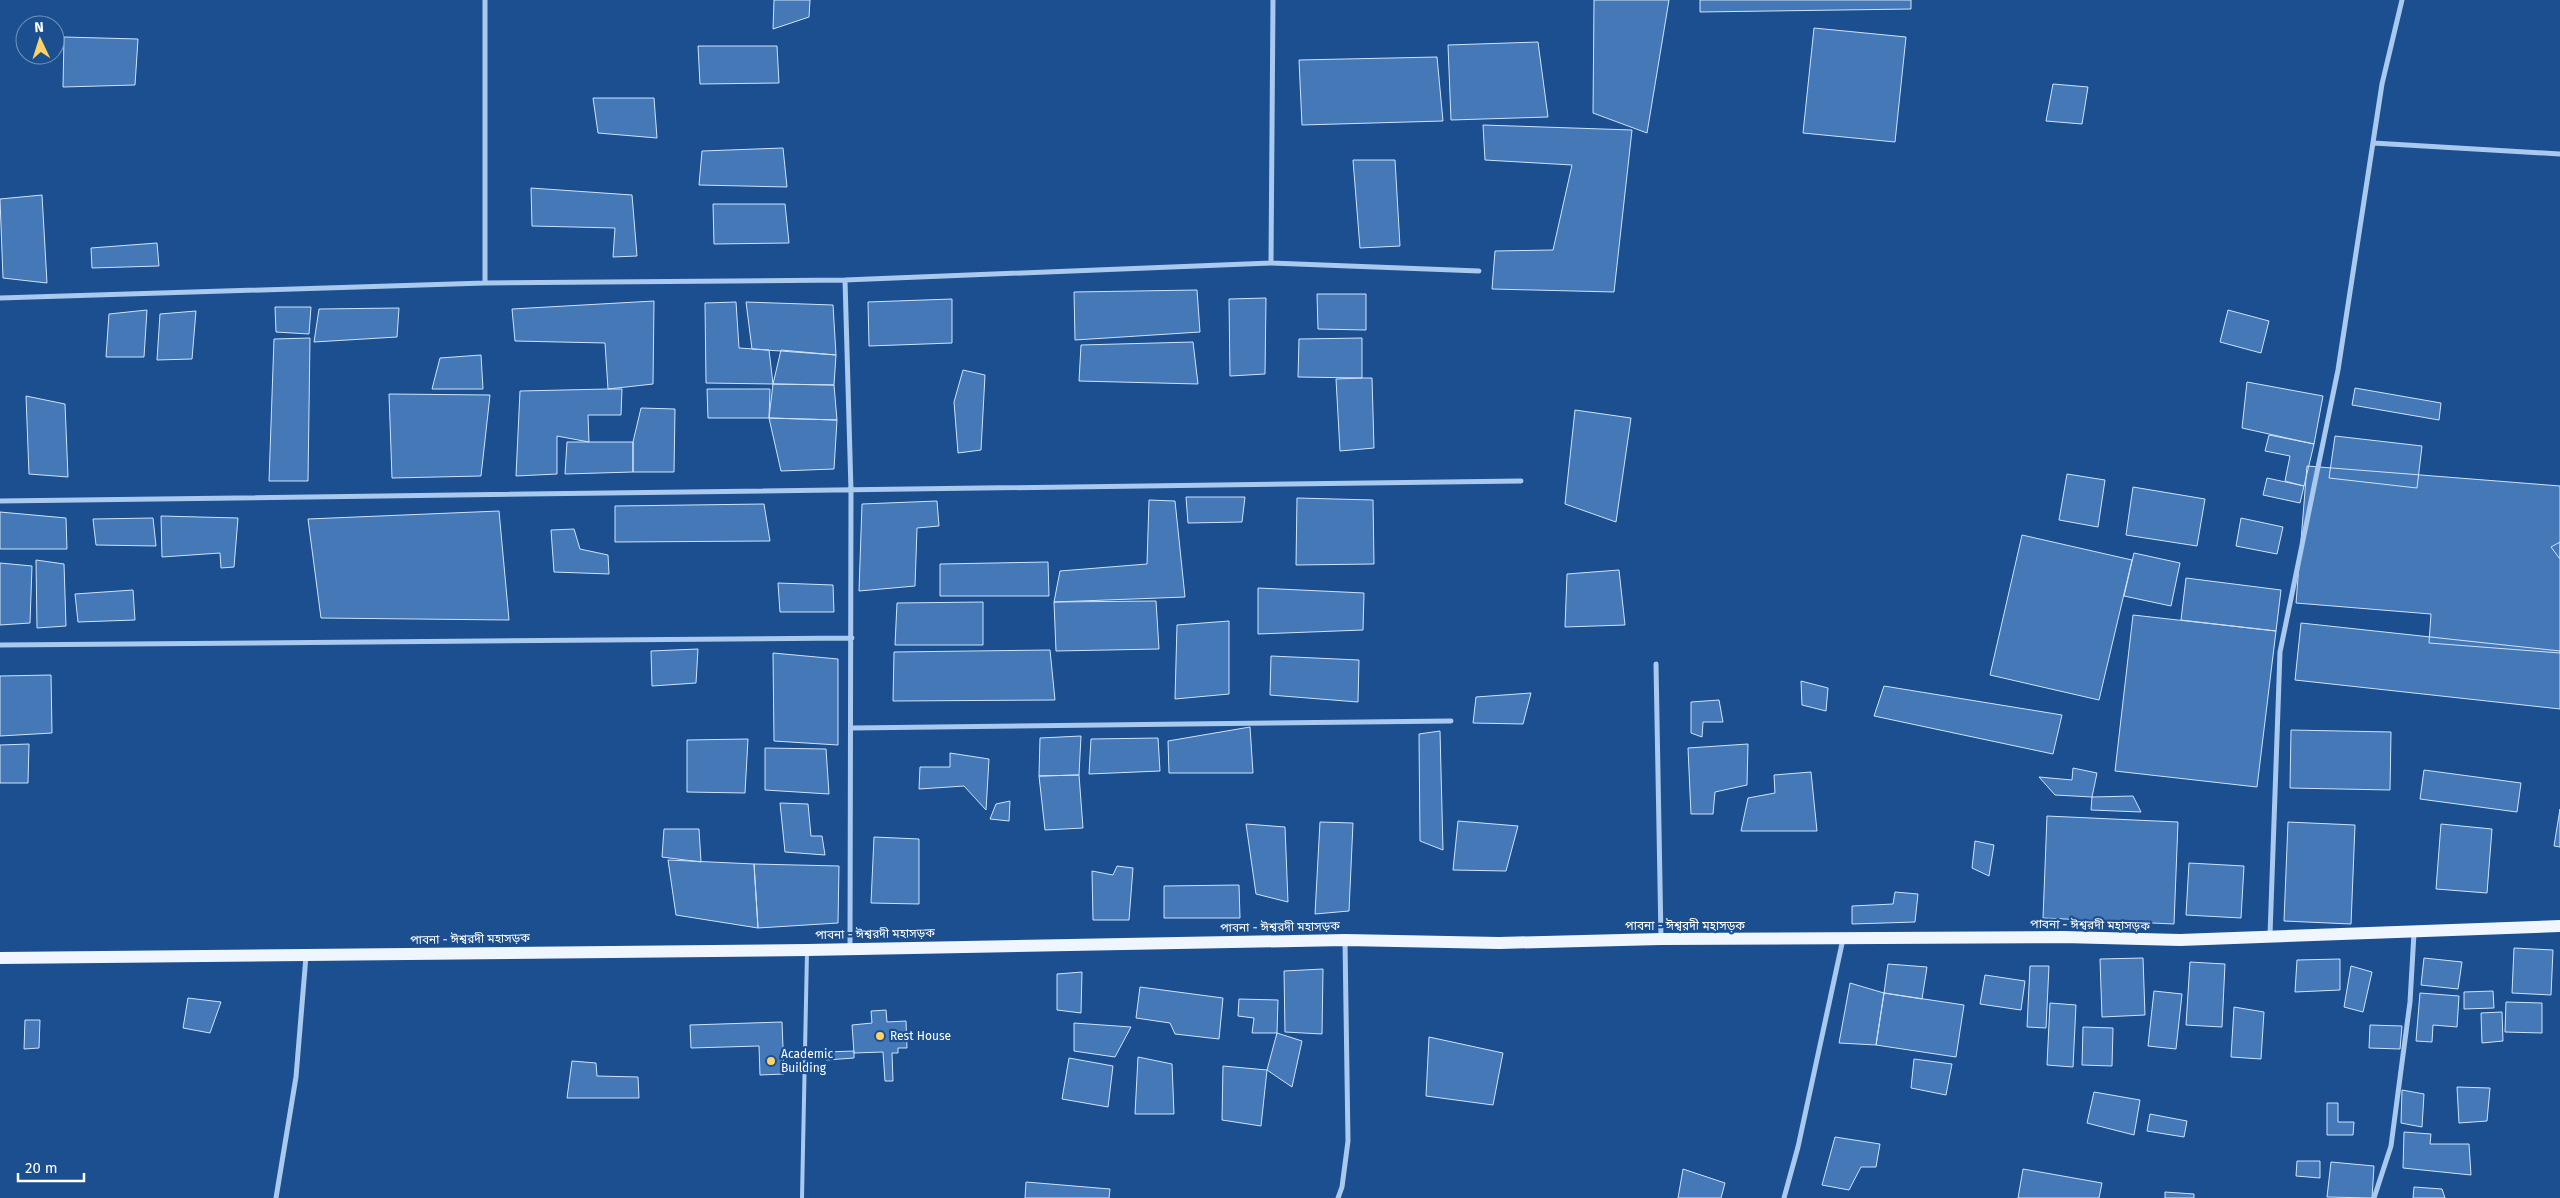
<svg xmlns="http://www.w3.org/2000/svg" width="2560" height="1198" viewBox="0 0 2560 1198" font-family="'Fira Sans','Noto Sans Bengali',sans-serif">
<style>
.building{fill:#4478b7;stroke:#cfe3fa}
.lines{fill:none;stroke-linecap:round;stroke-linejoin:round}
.lane{stroke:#a9c9ee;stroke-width:4}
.street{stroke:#a9c9ee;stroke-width:5}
.primary{stroke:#f0f6ff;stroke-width:12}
.poi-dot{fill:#ffd166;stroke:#1b4f8f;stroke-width:2}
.labels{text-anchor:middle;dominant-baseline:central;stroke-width:4.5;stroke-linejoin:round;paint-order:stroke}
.street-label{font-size:12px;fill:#fff;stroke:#1b4f8f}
.poi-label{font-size:12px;fill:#fff;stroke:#1b4f8f;text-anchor:start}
</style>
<rect width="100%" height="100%" fill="#1b4f8f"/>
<!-- building -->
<path class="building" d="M774,0H810L809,17L773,29Z
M1594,0H1669L1647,133L1593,113Z
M1700,0H1911V9L1700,12Z
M1814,28L1906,37L1895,142L1803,133Z
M64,37L138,39L135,85L63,87Z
M1538,42L1548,117L1451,120L1448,45Z
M698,46H777L779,83L700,84Z
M1437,57L1443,121L1302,125L1299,60Z
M2053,84L2088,87L2082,124L2046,121Z
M593,98H654L657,138L598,133Z
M1483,125L1632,130L1614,292L1492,289L1495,251L1553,250L1572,165L1485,160Z
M783,148L787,187L699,185L702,151Z
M1353,160H1395L1400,246L1360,248Z
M531,188L632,195L637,256L613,257L615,228L532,226Z
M42,195L47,283L3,278L0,199Z
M713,204H785L789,243L714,244Z
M157,243L159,266L92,268L91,248Z
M1197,290L1200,332L1075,340L1074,292Z
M1317,294H1366V330L1318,329Z
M1266,298L1265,374L1230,376L1229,299Z
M952,299V343L869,346L868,302Z
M654,301L653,384L608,389L605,343L515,341L512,309Z
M736,302L739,348L769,350L773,384L706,383L705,303Z
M746,302L833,305L836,355L752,349Z
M275,307H311L309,334L276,332Z
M399,308L397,337L314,342L319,309Z
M147,310L144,357H106L109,314Z
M2228,310L2269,321L2261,353L2220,342Z
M196,311L192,359L157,360L160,314Z
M310,338L308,481H269L274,339Z
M1362,338V378L1298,377L1299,339Z
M1193,342L1198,384L1079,381L1081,345Z
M781,350L836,355L834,385L773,384Z
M481,355L483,389H432L440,358Z
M963,370L985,375L981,450L958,453L954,402Z
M1362,378H1372L1374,448L1340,451L1336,379Z
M2247,382L2323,396L2314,444L2242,428Z
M773,384L834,385L837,420L769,418Z
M2355,388L2441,403L2439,420L2352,405Z
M608,389H622L621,415H588L589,442L557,436V474L516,476L520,391Z
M707,389H770L769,418H708Z
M389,394L490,395L481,476L392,478Z
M26,396L65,404L68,477L29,474Z
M641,408L675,409L674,472H633V442Z
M1575,410L1631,418L1616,522L1565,504Z
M769,418L837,420L834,469L781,471Z
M2269,435L2314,444L2304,486L2285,481L2290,456L2265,451Z
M2335,436L2422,446L2417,488L2329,478Z
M567,442H633V472L565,474Z
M2307,466L2560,486V653L2429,643L2431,614L2296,603Z
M2067,474L2105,480L2098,527L2059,520Z
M2267,478L2304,486L2300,503L2263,495Z
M2133,487L2205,499L2197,546L2126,535Z
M1186,497H1245L1242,522L1188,523Z
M1297,498L1373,500L1374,564L1296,565Z
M1149,500L1175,501L1185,597L1054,602L1060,571L1147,564Z
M937,501L939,526L917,528L915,586L859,591L862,504Z
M764,504L770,541L615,542V506Z
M499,511L509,620L321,618L308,519Z
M0,512L66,518L67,549H0Z
M161,516L238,518L234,567L221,568L220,553L162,557Z
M153,518L156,546L96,545L93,519Z
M2241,518L2283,527L2277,554L2236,546Z
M574,529L580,549L608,555L609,574L554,572L551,530Z
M2022,535L2132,560L2099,700L1990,675Z
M2560,542V559L2551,547Z
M2134,553L2180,563L2171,606L2124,596Z
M36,560L64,564L66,626L37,628Z
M1048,562L1049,596H940V564Z
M0,563L32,566L30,623L0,625Z
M1619,570L1625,625L1565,627L1567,574Z
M2186,578L2281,590L2276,631L2181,620Z
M778,583L833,585L834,612H780Z
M1258,588L1364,593L1363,630L1258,634Z
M133,590L135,620L78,622L75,594Z
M1156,601L1159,649L1056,651L1054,602Z
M983,602V645H895L897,603Z
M2133,615L2276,631L2257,787L2115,771Z
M1229,621V694L1175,699L1177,625Z
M2301,623L2560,651V709L2295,680Z
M698,649L696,683L652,686L651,651Z
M1050,650L1055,700L893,701L894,652Z
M773,653L838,659V745L774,741Z
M1271,656L1359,660L1358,702L1270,695Z
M51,675L52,733L0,736V676Z
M1801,681L1828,688L1826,711L1802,705Z
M1884,686L2062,715L2053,754L1874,716Z
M1531,693L1523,724L1473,723L1476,697Z
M1719,700L1723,722H1703L1702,737L1691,733V702Z
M1250,727L1253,773H1169L1168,741Z
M2291,730L2391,732L2390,790L2290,788Z
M1440,731L1443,850L1420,841L1419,734Z
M1081,736L1079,775L1039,776L1040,738Z
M1158,738L1160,771L1089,774L1091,739Z
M748,739L745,793L687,792V740Z
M29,744L28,783H0V745Z
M1748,744L1747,785L1715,792L1713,814H1691L1688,748Z
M765,748L826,749L829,794L765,790Z
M950,753L989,759L986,810L964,786L919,789L920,767H950Z
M2073,768L2097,773L2092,797L2055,795L2039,777L2072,780Z
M2424,770L2521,783L2517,812L2420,799Z
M1811,772L1817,831H1741L1748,798L1775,793L1774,775Z
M1079,775L1083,828L1045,830L1039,776Z
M2133,796L2141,812L2091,810L2092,797Z
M1010,801L1009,821L990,819L996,804Z
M780,803L808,804L811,836H822L825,855L785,852Z
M2560,809V847L2554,846Z
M2047,816L2178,822L2174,924L2043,918Z
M1458,821L1518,826L1506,871L1453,870Z
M1320,822L1353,823L1349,911L1315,914Z
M2288,822L2355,825L2351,924L2284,921Z
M1246,824L1285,827L1288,902L1256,894Z
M2441,824L2492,829L2487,893L2436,889Z
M664,829H699L701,862L662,857Z
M874,837L919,839V904L871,903Z
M1975,841L1994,845L1989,876L1972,868Z
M668,860L754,864L758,928L676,915Z
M2189,863L2244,866L2241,918L2186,915Z
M754,864L839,866L838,923L758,928Z
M1117,866L1133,868L1129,920H1093L1092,871L1113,875Z
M1239,885L1240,918H1164V886Z
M1895,892L1918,894L1915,922L1852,924V906L1893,904Z
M2514,948L2553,950L2551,995L2512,993Z
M2143,958L2145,1015L2102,1017L2100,959Z
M2424,958L2462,962L2458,989L2421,985Z
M2340,959V990L2295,992L2297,960Z
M2190,962L2225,964L2222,1027L2186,1025Z
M1888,964L1927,967L1922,999L1884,993Z
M2030,966H2049L2046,1028L2027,1027Z
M2351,966L2372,972L2363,1012L2344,1007Z
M1323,969L1322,1034L1285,1032L1284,971Z
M1082,972L1081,1013L1057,1010V974Z
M1985,975L2025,981L2021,1010L1980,1004Z
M1850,983L1884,993L1876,1045L1839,1043Z
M1140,987L1223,998L1219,1039L1175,1034L1170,1023L1136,1018Z
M2154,991L2182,994L2176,1049L2148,1046Z
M2493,991L2494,1008L2464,1009V992Z
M1884,993L1964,1005L1956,1057L1876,1045Z
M2420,993L2459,996L2457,1027L2433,1025L2432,1042L2416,1041Z
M188,998L221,1002L210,1033L183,1028Z
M1239,999L1278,1000L1277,1033H1252L1254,1018L1238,1016Z
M2506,1002L2542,1003V1033L2505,1032Z
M2050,1003L2076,1005L2073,1067L2047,1065Z
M2234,1007L2264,1012L2261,1059L2231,1057Z
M886,1010L887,1022L906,1021L907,1048H898V1053H892L893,1081H885L883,1052L854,1053L852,1025L872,1023L871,1011Z
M2502,1012L2503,1041L2482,1043L2481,1013Z
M25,1020H40L39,1048L24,1049Z
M782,1022L784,1074L760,1075L759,1046L691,1048L690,1025Z
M1074,1023L1131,1027L1115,1057L1074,1051Z
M2370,1025L2402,1026L2400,1049L2369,1048Z
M2083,1027L2113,1028L2112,1066L2082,1065Z
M1277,1033L1302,1041L1292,1087L1267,1070Z
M1429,1037L1503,1053L1493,1105L1426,1096Z
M854,1051V1058L826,1060L825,1052Z
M1138,1057L1172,1064L1174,1114H1135Z
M1069,1058L1113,1066L1108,1107L1062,1099Z
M1914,1059L1952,1064L1946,1095L1911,1088Z
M572,1061L596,1063L597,1076L638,1077L639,1098H567Z
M1223,1066L1267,1070L1261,1126L1222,1120Z
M2457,1087L2490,1088L2487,1121L2459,1123Z
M2402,1090L2424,1094L2422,1127L2401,1123Z
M2094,1092L2140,1100L2134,1135L2087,1123Z
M2327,1103H2338V1122H2354L2353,1135H2327Z
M2150,1114L2187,1121L2184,1137L2147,1131Z
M2404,1132L2431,1134L2430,1144H2469L2471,1175L2403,1168Z
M1835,1137L1880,1144L1876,1167H1861L1849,1190L1822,1185Z
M2297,1161H2320V1178L2296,1176Z
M2331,1162L2374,1166L2372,1198L2327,1197Z
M1683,1169L1725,1183L1721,1198H1678Z
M2023,1169L2102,1183L2099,1198H2018Z
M1026,1182L1110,1189L1109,1198H1025Z
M2414,1187L2442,1189L2445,1198H2413Z
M2165,1192L2194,1194V1198H2165Z"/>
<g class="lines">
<!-- lane -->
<path class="lane" d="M802,1198L807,952"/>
<!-- street -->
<path class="street" d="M485,0V283
M2373,143L2560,154
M1271,263L1273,0
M845,280L851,491L850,948
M0,298L485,283L845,280L1271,263L1479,271
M0,501L1521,481
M0,645L852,638
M1656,664L1661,938
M852,728L1451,721
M2270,935L2280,652L2338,370L2382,84L2402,0
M276,1198L296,1077L306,956
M1338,1198L1342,1187L1348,1141L1345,941
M1784,1198L1798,1147L1843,939
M2374,1198L2391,1146L2410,1002L2414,933"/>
<!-- primary -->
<path class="primary" d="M0,958L807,950L1345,940L1499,943L1661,939L2063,937L2180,940L2560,926"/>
</g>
<!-- markers -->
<g class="poi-dot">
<circle cx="880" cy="1036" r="5"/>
<circle cx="771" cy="1061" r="5"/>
</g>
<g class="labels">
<!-- street labels -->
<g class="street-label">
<text transform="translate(2090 925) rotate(1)">পাবনা - ঈশ্বরদী মহাসড়ক</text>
<text x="1685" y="926">পাবনা - ঈশ্বরদী মহাসড়ক</text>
<text transform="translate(1280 927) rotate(-1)">পাবনা - ঈশ্বরদী মহাসড়ক</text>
<text transform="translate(875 934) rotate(-1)">পাবনা - ঈশ্বরদী মহাসড়ক</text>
<text transform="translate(470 939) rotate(-1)">পাবনা - ঈশ্বরদী মহাসড়ক</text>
</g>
<!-- poi labels -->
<g class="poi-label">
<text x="890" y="1036">Rest House</text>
<text x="781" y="1054">Academic<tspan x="781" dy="14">Building</tspan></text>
</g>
</g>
<!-- north arrow -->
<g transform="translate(40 40) rotate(356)"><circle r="24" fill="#1b4f8f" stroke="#7695bc"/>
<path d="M0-4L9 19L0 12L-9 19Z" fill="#ffd166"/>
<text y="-8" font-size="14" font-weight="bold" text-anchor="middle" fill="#ffffff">N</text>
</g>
<!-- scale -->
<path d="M18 1173v8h66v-8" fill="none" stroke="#ffffff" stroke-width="2.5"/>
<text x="25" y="1173" font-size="15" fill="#ffffff" stroke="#1b4f8f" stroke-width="4" paint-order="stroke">20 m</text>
</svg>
